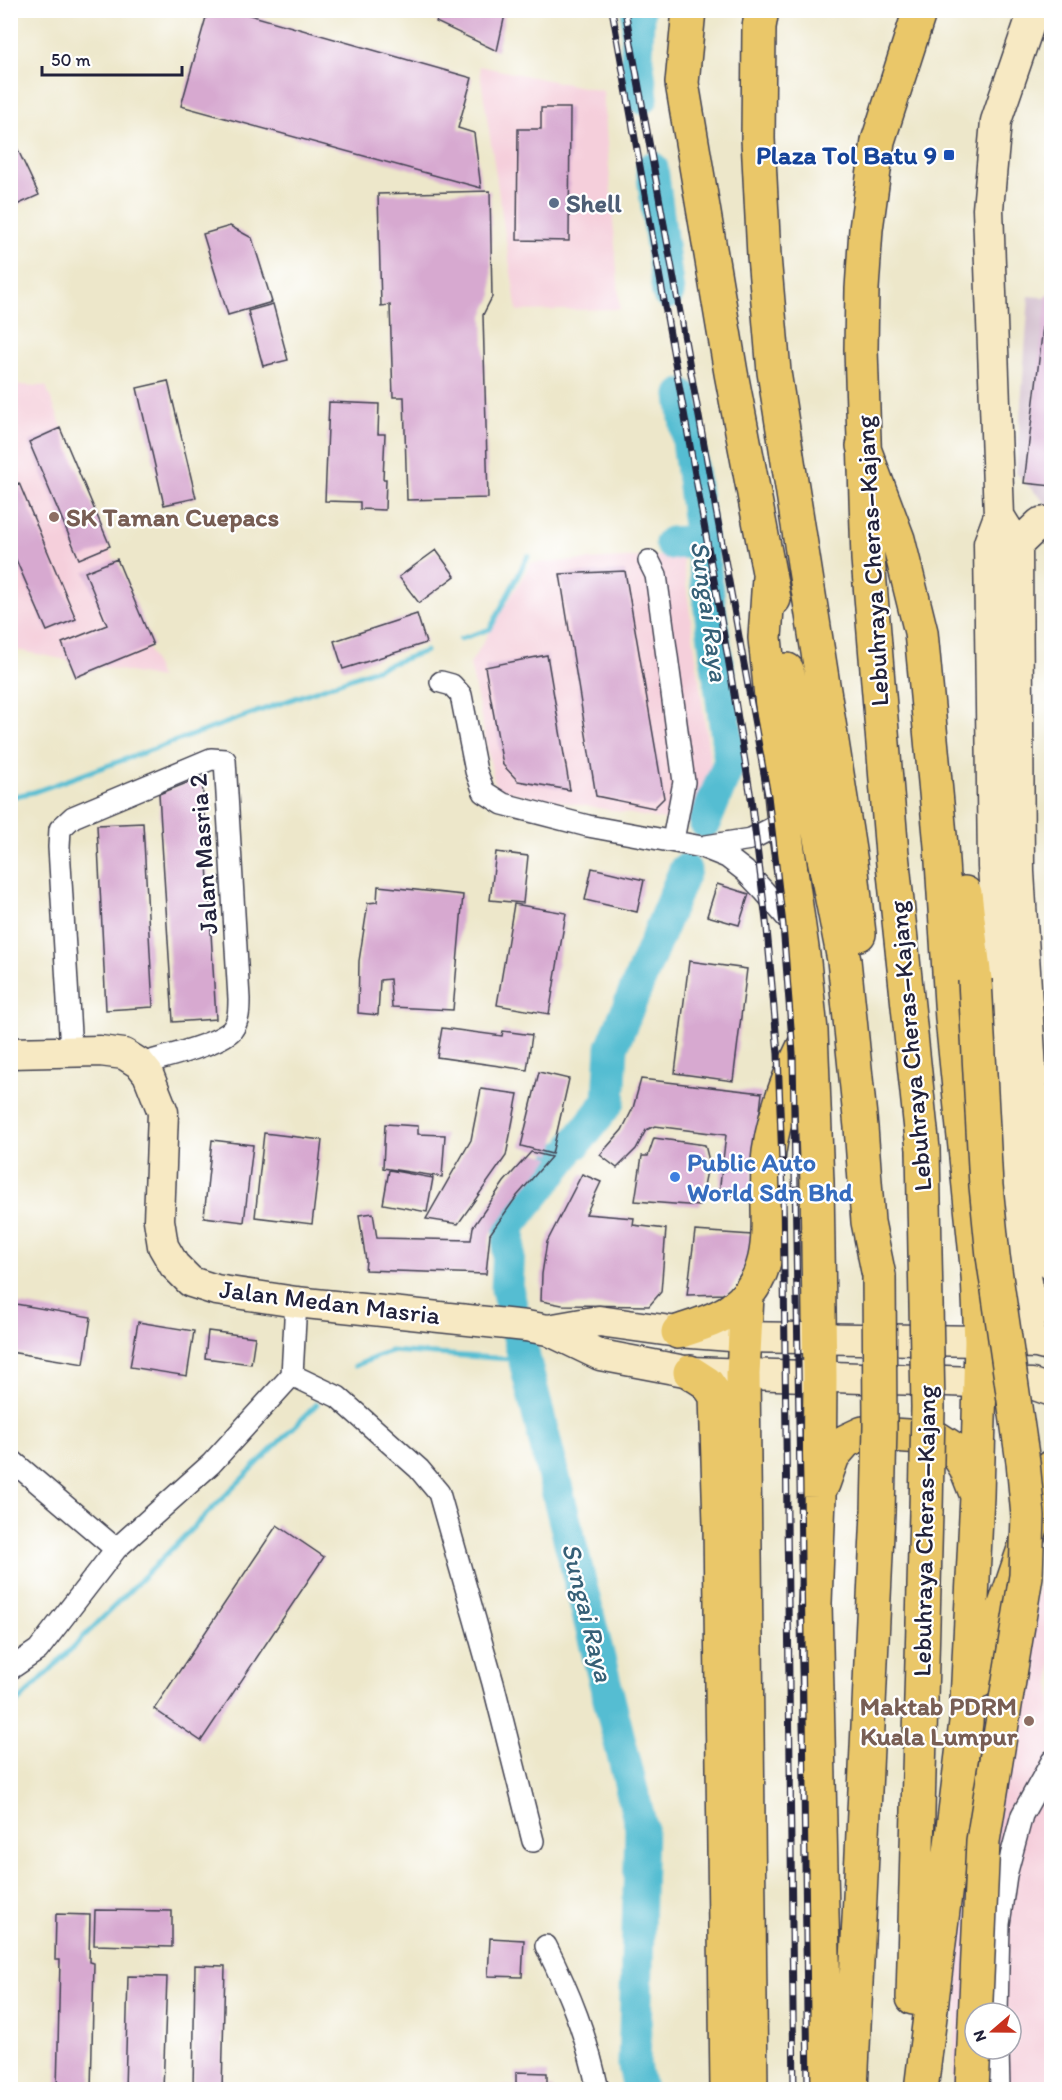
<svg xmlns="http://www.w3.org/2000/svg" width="1062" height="2100" viewBox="0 0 1062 2100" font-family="Itim,sans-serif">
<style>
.built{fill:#f5cfdb;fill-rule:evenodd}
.industrial{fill:#d1bdcc}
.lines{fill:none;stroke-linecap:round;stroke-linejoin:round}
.stream{stroke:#55bdd2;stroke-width:5}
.river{stroke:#55bdd2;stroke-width:33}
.building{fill:#d7a9d0}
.street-casing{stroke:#404050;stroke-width:24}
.secondary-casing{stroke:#404050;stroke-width:33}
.highway-casing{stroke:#404050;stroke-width:36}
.street{stroke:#fff;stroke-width:21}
.secondary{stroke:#f7e9c3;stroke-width:30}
.highway{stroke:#eac769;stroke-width:33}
.rail-casing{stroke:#22223b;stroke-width:7}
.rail{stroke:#fff;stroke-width:4.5;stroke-dasharray:14;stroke-linecap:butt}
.highway-bridge-casing{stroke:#404050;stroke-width:36;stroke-linecap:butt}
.highway-bridge{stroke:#eac769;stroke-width:33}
.transit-dot{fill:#1a4fb4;stroke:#fff;stroke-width:2}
.service-dot{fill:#5c6f8a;stroke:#fff;stroke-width:2}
.education-dot{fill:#8d6e63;stroke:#fff;stroke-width:2}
.shop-dot{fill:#3f7fe0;stroke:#fff;stroke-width:2}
.labels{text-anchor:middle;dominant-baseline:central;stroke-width:4.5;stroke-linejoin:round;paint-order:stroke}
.transit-label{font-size:26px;font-weight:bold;fill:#164399;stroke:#fff;text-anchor:end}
.service-label{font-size:26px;font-weight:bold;fill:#4e5e75;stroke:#fff;text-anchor:start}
.education-label{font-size:26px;font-weight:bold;fill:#785e54;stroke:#fff;text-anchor:start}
.street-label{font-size:26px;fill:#22223b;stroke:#fff}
.shop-label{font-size:26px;font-weight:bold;fill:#366cbe;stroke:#fff;text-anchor:start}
.water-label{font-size:27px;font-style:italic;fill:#366077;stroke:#fff}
</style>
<rect width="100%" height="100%" fill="#fff"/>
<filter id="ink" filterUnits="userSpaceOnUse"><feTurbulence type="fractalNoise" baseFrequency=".0167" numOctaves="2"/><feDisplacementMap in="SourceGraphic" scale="12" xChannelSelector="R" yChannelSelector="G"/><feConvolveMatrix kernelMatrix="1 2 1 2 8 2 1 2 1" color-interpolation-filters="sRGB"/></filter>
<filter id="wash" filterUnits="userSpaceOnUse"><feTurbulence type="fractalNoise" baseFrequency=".008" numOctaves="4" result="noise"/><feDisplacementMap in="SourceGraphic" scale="24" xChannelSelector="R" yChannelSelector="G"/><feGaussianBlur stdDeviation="1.35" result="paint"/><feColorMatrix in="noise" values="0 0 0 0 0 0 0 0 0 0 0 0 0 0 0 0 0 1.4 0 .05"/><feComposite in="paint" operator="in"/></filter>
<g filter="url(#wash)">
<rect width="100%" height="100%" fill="#ede7ca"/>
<!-- built -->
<path class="built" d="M479,66L603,91L620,309L517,311Z
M11,385L46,386L160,678L11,649Z
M682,555L712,773L694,825L496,790L470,664L531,563Z
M1051,1532V2089L955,2090L953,2074L961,1909ZM975,2013H1011V2049H975Z"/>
<!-- industrial -->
<path class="industrial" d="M1029,296L1051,298V509L1016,473Z"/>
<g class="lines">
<!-- stream -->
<path class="stream" d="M460,639L490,629L528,556
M10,797L34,792L426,651
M355,1366L390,1351L525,1360
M10,1710L317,1404"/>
<!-- river -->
<path class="river" d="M638,10L637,58L642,98
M652,168L668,293
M682,395L730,761L705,822
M671,543L701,541
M576,1143L609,1101L612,1047L685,870
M565,1156L510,1225L507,1289L641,1827L634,2065L639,2090"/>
</g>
<g id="blocks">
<!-- building -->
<path class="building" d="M208,10H232L472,78L458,128L474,133L481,188L181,106Z
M441,10H506L497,51L436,22Z
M541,108H570L569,241L517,240L518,129H541Z
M10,133L39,195L10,208Z
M490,191L492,297L483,315L488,498L407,500L404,397H393L390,305L381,306L378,194Z
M230,226L252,238L272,302L228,315L203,234Z
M1047,294L1052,295V486L1024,483Z
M273,304L288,360L263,366L248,311Z
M168,381L196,498L164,505L137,388Z
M329,402L379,404L378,434H385L383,479H386L385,510L360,509V502L325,501Z
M60,428L110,546L79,559L29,442Z
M19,483L76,619L47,631L10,546V487Z
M436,550L455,576L419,603L399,577Z
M117,559L153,645L76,677L62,643L107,625L85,572Z
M625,571L664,798L654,808L596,796L560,574Z
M417,614L426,643L343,669L334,641Z
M547,655L570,790L518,781L503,765L485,667Z
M202,777L216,1019L173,1022L159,794Z
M143,823L153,1007L106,1010L97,825Z
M496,852L528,856L523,903L490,900Z
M592,868L644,880L637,912L585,900Z
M717,884L749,894L739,925L707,916Z
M378,886L463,895L453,1010L392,1007L390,979L380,980L378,1015L358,1013L359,961L368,903L377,902Z
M514,904L566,913L549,1014L497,1005Z
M689,961L747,969L733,1081L675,1073Z
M442,1028L502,1036L503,1031L532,1035L527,1070L437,1057Z
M539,1072L569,1079L552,1154L521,1146Z
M641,1079L762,1093L750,1197L719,1193L726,1135L655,1126L646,1130L636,1149L617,1168L600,1155L622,1130L633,1108Z
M481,1089L518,1094L506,1156L458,1224L426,1219L471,1140Z
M385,1124L418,1126V1134L445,1135L442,1177L383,1168Z
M264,1133L322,1140L312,1224L255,1217Z
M654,1138L705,1145L709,1161L700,1206L635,1201L642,1156H648Z
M212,1140L253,1145L244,1222L204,1217Z
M531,1152L551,1157L517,1196L490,1234L486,1274L365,1270L366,1261L359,1215L373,1213L377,1238L471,1240L473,1227L504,1182Z
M389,1170L433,1178L427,1212L383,1204Z
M582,1174L601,1182L586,1214L634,1218L633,1225L666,1229L661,1292L649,1306L562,1305L541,1301L542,1274L547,1242Z
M695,1231L752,1235L751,1258L728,1294L687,1295Z
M10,1303L91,1317L84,1364L10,1352Z
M138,1322L194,1331L187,1376L130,1367Z
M208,1331L255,1337L251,1364L205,1358Z
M277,1525L324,1557L201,1741L154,1709Z
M95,1910L172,1911V1947L94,1945Z
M56,1914L90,1915L89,1962L94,1963L91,2090H57L60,1960H55Z
M490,1938L524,1940L522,1977L488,1976Z
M195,1965L225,1966L222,2090H193Z
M128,1976L167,1977L163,2090H125Z
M516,2072L547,2073V2087L553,2088V2090H495V2086L516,2087Z"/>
</g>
</g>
<g filter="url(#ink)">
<use href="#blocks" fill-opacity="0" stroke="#404050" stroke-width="1.5"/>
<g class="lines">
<defs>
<path id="street" d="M649,561L656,575L684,782L673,840
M441,682L452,685L461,695L476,771L484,792L503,804L588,826L702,847L727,857L745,871L764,891L799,932
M706,846L751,839L784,822
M71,1051L59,847L60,829L73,817L211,759L225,760L239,999C239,1009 239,1021 232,1030C218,1045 161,1058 140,1064
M292,1375L338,1397L419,1469L439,1493L493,1683L533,1841
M10,1459L116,1549
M10,1669L38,1650L116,1549L211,1464L292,1375L296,1302
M546,1946C570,1994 587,2037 598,2090
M997,2013L999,1924L1006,1875L1022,1815L1052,1761
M998,2049L999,2090"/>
<path id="secondary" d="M999,516L1017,545L1019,872L1039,1203L1052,1265
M1017,545L1040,523L1052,521
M10,1053L100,1051L124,1054L140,1064L148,1074L163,1112L159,1220L163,1246L174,1265L191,1282L216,1290L296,1302L526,1326L548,1330L600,1355L690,1372L1032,1384L1052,1391
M548,1330L599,1321L678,1332L744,1337L981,1341L1037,1343L1052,1347
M1019,1343L1026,1333L1030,1322L1031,1304L1013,1205L1004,1024L993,867L989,543L999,516L988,209L996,121L1034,10"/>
<path id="highway" d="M689,10L682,83L731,373L774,599
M762,10L759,27L758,139L764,256L774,372L851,863L859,934
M920,10L878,141L866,229L862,289L861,349L868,559L892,854L923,1149
M863,446L898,539L921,632L941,846L952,1019L978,1276L981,1341L977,1496L966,1722L921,2090
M769,577L765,638L784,822L804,962L811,1031L817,1182L820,1377L819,1497L815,1603L826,2090
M787,670L844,960L861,1127L868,1222L879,1276
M965,893L975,980
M747,1295L743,1374L751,2090
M678,1332C695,1326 717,1320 732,1309C785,1270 762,1208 769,1152C775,1110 790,1072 809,1036
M690,1372L707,1383L716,1396L720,1525L723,1546
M823,1484L833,1456L846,1441L863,1433L937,1438L954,1449L966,1468L975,1491
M720,1525L727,2090
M979,1681L1052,1467
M913,1998L926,1511
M851,2090L878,1512"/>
</defs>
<!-- street casing -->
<use href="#street" class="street-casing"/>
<!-- secondary casing -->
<use href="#secondary" class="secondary-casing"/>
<!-- highway casing -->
<use href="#highway" class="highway-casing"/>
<!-- street -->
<use href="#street" class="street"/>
<!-- secondary -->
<use href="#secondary" class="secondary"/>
<!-- highway -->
<use href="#highway" class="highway"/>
<defs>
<path id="rail" d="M612,10L729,664L751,798L767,929L778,1054L783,1191L794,2090
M625,10L768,796L783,925L793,1053L800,1485L808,2090"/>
</defs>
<!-- rail casing -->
<use href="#rail" class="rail-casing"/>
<!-- rail -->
<use href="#rail" class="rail"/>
<defs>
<path id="highway-bridge" d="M923,1149L928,1407L926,1511
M878,1512L880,1426L879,1276
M972,2090L983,1841L1026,1576L1028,1516L1023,1462L993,1256L986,1186L975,980"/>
</defs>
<!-- highway-bridge casing -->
<use href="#highway-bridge" class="highway-bridge-casing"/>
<!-- highway-bridge -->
<use href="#highway-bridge" class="highway-bridge"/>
</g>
</g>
<!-- markers -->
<rect class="transit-dot" x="943" y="149" width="12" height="12" rx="3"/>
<circle class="service-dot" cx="554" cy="203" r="6"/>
<g class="education-dot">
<circle cx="54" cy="517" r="6"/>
<circle cx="1029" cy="1721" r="6"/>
</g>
<circle class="shop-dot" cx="675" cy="1177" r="6"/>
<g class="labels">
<!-- transit labels -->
<g class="transit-label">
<text x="937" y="155">Plaza Tol Batu 9</text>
</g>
<!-- service labels -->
<g class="service-label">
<text x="566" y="203">Shell</text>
</g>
<!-- education labels -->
<g class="education-label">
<text x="66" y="517">SK Taman Cuepacs</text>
<text x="1017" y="1706" text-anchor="end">Maktab PDRM<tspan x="1017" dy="30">Kuala Lumpur</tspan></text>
</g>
<!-- street labels -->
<g class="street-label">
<text transform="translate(872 561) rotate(-93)">Lebuhraya Cheras–Kajang</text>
<text transform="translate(203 854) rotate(-94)">Jalan Masria 2</text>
<text transform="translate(910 1046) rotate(-95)">Lebuhraya Cheras–Kajang</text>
<text transform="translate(330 1302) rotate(7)">Jalan Medan Masria</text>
<text transform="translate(924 1531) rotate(-89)">Lebuhraya Cheras–Kajang</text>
</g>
<!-- shop labels -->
<g class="shop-label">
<text x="687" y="1162">Public Auto<tspan x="687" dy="30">World Sdn Bhd</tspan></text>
</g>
<!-- water labels -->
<g class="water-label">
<text transform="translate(710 611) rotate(82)">Sungai Raya</text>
<text transform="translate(588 1612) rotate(76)">Sungai Raya</text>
</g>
</g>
<!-- margin -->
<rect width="1062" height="2100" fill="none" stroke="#fff" stroke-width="36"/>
<!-- north arrow -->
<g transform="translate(993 2031) rotate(250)"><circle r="28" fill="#ffffff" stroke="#a7a7b1" stroke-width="1.5"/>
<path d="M0-4.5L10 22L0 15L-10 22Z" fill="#c8321e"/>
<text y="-9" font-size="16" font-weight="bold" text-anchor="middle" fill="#22223b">N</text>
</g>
<!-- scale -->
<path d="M42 66v9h140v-9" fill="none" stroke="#22223b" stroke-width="3"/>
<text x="51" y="66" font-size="18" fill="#22223b" stroke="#ffffff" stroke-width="4.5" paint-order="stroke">50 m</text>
</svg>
